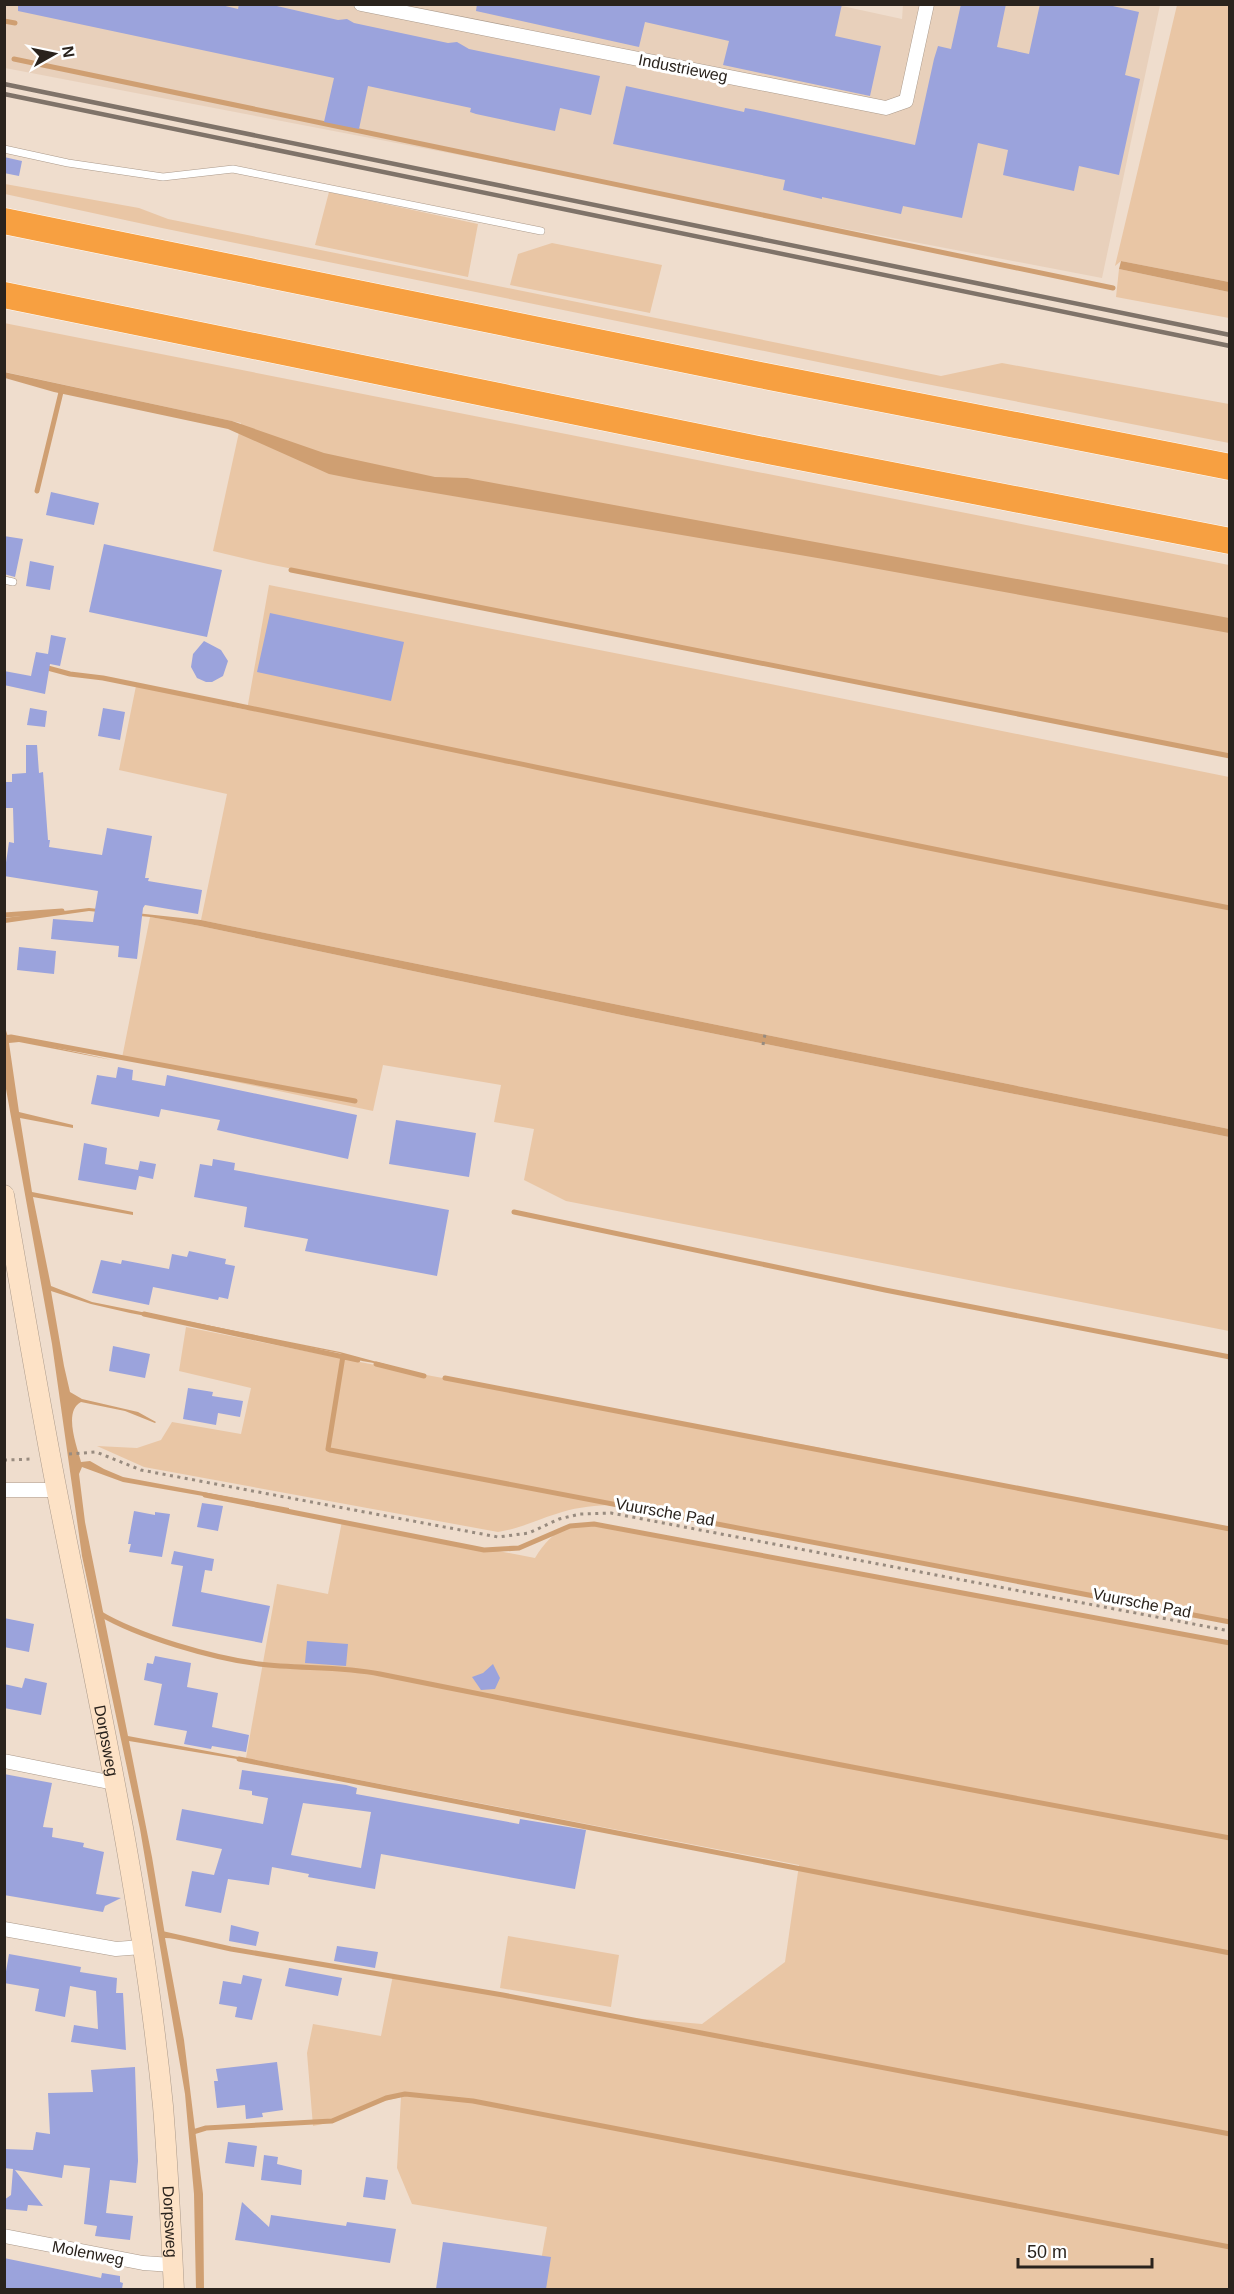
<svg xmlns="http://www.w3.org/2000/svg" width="1234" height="2294" viewBox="0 0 1234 2294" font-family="Arial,sans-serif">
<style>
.built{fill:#e8d0bb}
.green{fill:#e9c6a5}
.water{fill:#cf9f72}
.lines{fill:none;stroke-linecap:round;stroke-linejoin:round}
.stream{stroke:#cf9f72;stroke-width:5}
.building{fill:#9ba3dc;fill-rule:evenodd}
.lane-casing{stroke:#ab9a8b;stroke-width:8}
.street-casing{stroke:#ab9a8b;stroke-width:15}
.secondary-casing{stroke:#ab9a8b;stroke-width:21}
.highway-casing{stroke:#fff;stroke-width:27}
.path{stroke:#988b7f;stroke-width:3;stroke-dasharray:3 4.5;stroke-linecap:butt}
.lane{stroke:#fff;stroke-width:7}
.street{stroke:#fff;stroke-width:14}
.secondary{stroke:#fde2c6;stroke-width:20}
.highway{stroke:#f7a041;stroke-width:26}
.rail{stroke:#7f7369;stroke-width:4.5}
.labels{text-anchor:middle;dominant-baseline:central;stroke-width:6;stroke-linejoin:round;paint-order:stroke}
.street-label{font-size:16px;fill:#2a231d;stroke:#fff}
</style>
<rect width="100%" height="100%" fill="#efddcd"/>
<!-- built -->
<path class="built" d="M833,4L902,19L903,5H1160L1102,278L5,68L4,5Z"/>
<!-- green -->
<path class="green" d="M1177,5H1229V282L1121,261L1115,266Z
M5,184L139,208L168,219L941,376L1002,363L1229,404V443L906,380L162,228L5,194Z
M329,192L478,224L468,277L315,245Z
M552,243L662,265L650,313L510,285L518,254Z
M1119,269L1229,292V318L1116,297Z
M4,323L1229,565V755L268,564L213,551L241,423L5,372Z
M269,585L716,673L1229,777V1129L201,920L227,794L119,770L136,686L247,710Z
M150,917L200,926L626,1016L1229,1137V1331L566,1201L524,1180L534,1129L494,1122L501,1085L383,1065L373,1111L122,1058Z
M186,1327L405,1371L848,1453L1229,1529V1621L607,1505C590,1506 572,1508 556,1514C536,1520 519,1529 498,1532L144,1467L97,1446L137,1448L161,1440L172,1422L241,1434L251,1388L179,1371Z
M342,1521L535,1558C554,1527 569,1525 604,1525L1229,1643V2289H536L547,2227L412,2204L397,2168L401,2097L364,2106L323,2124L313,2126L307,2053L313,2024L381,2036L393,1975L609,2016L702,2024L785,1962L799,1865L246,1758L277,1584L328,1594Z
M508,1936L619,1955L611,2007L500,1988Z"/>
<!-- water -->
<path class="water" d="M1121,261L1229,282V292L1119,269Z
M4,372L232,421L324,453L435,477L467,478L1229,618V633L829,560L364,481L329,474L228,429L54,392L5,378Z
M89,908L201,920L1229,1129V1137L626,1016L200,926L150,917L89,911L5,923L4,918Z
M4,1024L8,1037L112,1060L19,1042L9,1043L19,1112L73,1125V1128L20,1118L32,1192L133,1212V1215L33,1197L51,1286L92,1302L340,1352L392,1366L362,1361L339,1353L130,1313L91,1304L51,1291L64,1366L70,1392L82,1399L138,1412L156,1422L155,1423L125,1411L81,1402C63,1411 77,1447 81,1462L90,1461L104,1469L123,1477L289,1508V1511L123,1482L82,1467L79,1474L85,1522L128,1736L244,1758L243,1760L129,1741L152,1857L165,1935L187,1937V1939L165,1938L184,2040L203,2194L204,2289H196L194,2194L185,2094L140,1829L82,1556L52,1344L6,1089Z"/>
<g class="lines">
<!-- stream -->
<path class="stream" d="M4,21L15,23
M14,59L1113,288
M37,491L62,388
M291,570L1230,756
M44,667L70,674L103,678C479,754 853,835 1230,908
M4,915L62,911
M4,1038L11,1037L355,1101
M514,1212L885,1290L1230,1357
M144,1314L358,1360
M343,1356L328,1449L330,1450L1230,1622
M376,1364L424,1376
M445,1378L1230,1529
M205,1495L484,1550L519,1548L570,1526L594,1524L1230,1643
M99,1613C139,1637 213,1658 259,1664C299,1669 341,1666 380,1674C663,1731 946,1786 1230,1838
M239,1759L1230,1953
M164,1934L231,1949L503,1995L1230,2134
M193,2132L206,2128L332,2121L386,2098L405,2094L473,2101L1230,2247"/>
</g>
<!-- building -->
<path class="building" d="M18,4H217L238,9L239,4H268L338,20L347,19L354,23L448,43L457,42L469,49L600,76L591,115L560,108L555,131L476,114L470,112L471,108L368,86L359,129L324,122L334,78L18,11Z
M477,4H842L835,36L881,46L870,96L723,65L729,41L645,22L639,47L476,11Z
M961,4H1006L997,47L1029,54L1040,4H1104L1139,12L1125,75L1140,79L1119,175L1079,166L1074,191L1003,175L1008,150L978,143L962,218L903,206L901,214L822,197V199L783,190L785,180L613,144L626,86L744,112L745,108L756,110L915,145L934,59L938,46L951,49Z
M4,157L22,161L19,176L4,173Z
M51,492L99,503L94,525L46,515Z
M4,536L23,539L15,577L4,574Z
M104,544L222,570L207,637L89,612Z
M30,561L54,566L50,590L26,586Z
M270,613L404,642L391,701L257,672Z
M51,635L66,638L60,666L50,664L45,694L4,685V671L31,676L36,652L48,654Z
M204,641L221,650L228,661L223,676L212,682H206L197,678L191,667L193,654Z
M30,708L47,711L45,727L27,725Z
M103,708L125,712L120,740L98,736Z
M26,745H37L39,773L43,772L48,840H50L49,847L102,855L107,828L152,836L145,878H149L148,881L202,890L198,914L145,905L143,908L137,959L118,957L119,946L51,939L53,919L93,922L98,891L4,876L9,842L14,843L13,808H4V782H12V774L26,773Z
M19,947L56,951L54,974L17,970Z
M118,1067L133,1070L132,1080L165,1086L167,1075L357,1115L348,1159L217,1130L220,1120L161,1109L159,1117L91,1104L97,1075L116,1078Z
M396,1120L476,1133L469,1177L389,1164Z
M84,1143L107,1148L105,1164L138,1170L140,1161L156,1164L153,1179L139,1176L136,1190L78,1180Z
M213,1159L235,1163L234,1170L449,1210L437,1276L305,1251L308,1239L244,1227L247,1207L194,1197L200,1164L212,1166Z
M189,1251L226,1259L225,1264L235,1266L228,1299L219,1297L218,1300L153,1287L149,1305L92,1293L101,1260L121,1264L122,1260L169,1269L172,1254L187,1257Z
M113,1346L150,1354L145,1378L109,1371Z
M188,1388L213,1392L212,1396L243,1401L240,1417L218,1413L216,1425L183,1419Z
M202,1503L223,1506L218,1531L197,1527Z
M134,1511L155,1515V1512L170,1514L162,1557L129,1552L131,1544H128Z
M174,1551L214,1559L212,1571L205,1570L201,1592L270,1606L262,1643L172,1626L183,1566L171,1564Z
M4,1618L34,1624L29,1652L4,1647Z
M307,1641L348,1644L346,1666L305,1663Z
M155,1656L191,1663L187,1687L218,1693L212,1727L249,1735L246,1752L212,1746L211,1749L184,1744L187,1731L154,1725L162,1684L144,1680L147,1663L153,1664Z
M493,1664L500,1678L495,1689L481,1690L472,1677L483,1673Z
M25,1678L47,1683L41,1715L4,1708V1684L22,1688Z
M242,1770L346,1785L357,1788L356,1794L519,1824L520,1819L586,1830L575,1889L381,1854L375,1889L308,1877L309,1874L272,1867L269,1885L228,1879L221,1913L185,1906L192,1871L214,1875L222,1849L176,1840L182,1809L263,1824L268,1798L252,1795V1791L239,1789ZM303,1803L371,1812L361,1868L291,1855Z
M4,1774L52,1783L43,1827L53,1828L52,1837L84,1843L83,1847L104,1852L96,1894L121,1898L105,1906L103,1912L4,1895Z
M231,1925L259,1932L256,1946L229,1941Z
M337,1946L378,1952L375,1968L334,1961Z
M9,1954L81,1967L80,1972L117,1978L116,1993H123L126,2050L71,2042L74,2025L98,2029L96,1991L70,1986L65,2017L35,2011L39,1989L4,1983Z
M289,1968L342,1978L338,1996L285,1986Z
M243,1975L262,1979L252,2020L235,2017L237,2007L219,2004L223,1981L241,1984Z
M277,2062L283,2110L262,2113L263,2117L246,2119L245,2105L217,2108L214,2081H218L216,2069Z
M135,2067L138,2161L136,2183L110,2180L106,2213L133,2216L130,2240L95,2236L97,2226L84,2224L90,2168L64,2165L62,2178L15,2170L43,2206L28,2205L27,2211L4,2209V2200L11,2195L13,2169L4,2168V2149L33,2150L36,2132L50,2134L48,2093L93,2092L91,2070Z
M228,2142L257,2146L254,2167L225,2163Z
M264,2155L278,2157L277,2164L302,2170L301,2185L261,2180Z
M366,2177L388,2180L385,2200L363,2197Z
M242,2202L269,2227L271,2215L346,2226L347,2222L396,2229L390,2263L235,2240Z
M443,2242L551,2257L546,2289H436Z
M4,2258L101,2278L102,2273L120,2276V2282L123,2283L122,2289H4Z"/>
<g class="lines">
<defs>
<path id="lane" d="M4,149L68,163L163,177L233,169L541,231
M4,580L13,582"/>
<path id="street" d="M361,4L886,108L906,101L927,4
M4,1490H56
M4,1761L114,1783
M4,1929L116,1949L142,1947
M4,2236L143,2263L172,2265"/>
<g id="secondary">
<path id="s1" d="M4,1195C22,1297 39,1400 59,1502C99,1702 143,1903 163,2106C168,2167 171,2228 174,2290"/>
</g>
<path id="highway" d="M4,221L760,375L1230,467
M4,295L748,447L1230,541"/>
</defs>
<!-- lane casing -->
<use href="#lane" class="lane-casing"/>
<!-- street casing -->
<use href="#street" class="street-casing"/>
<!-- secondary casing -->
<use href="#secondary" class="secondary-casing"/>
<!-- highway casing -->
<use href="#highway" class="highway-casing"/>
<!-- path -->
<path class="path" d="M763,1045L765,1034
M69,1454L96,1452L141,1470L498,1537L529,1533L559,1519L580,1514L611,1513L1230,1631
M4,1460L33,1459"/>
<!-- lane -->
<use href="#lane" class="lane"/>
<!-- street -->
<use href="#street" class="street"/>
<!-- secondary -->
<use href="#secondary" class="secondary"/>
<!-- highway -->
<use href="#highway" class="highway"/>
<!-- rail -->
<path class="rail" d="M4,84L1230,335
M4,94L1230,346"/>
</g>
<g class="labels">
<!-- street labels -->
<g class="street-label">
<text transform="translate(683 68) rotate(11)">Industrieweg</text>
<text transform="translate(665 1512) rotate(10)">Vuursche Pad</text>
<text transform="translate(1142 1603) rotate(11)">Vuursche Pad</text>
<text stroke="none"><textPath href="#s1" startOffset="555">Dorpsweg</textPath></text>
<text stroke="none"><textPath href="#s1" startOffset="1041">Dorpsweg</textPath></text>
<text transform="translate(88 2253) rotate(11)">Molenweg</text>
</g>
</g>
<!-- border -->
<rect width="1234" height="2294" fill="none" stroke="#2a231d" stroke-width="12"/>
<!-- north arrow -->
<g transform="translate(54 54) rotate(81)" stroke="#ffffff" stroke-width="4.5" paint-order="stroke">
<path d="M0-4.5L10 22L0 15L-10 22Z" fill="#2a231d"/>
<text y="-9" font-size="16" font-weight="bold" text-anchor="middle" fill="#2a231d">N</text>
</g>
<!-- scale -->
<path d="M1018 2258v9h134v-9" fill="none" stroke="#2a231d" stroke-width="3"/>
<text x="1027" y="2258" font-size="18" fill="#2a231d" stroke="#ffffff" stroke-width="4.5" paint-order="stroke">50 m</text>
</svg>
